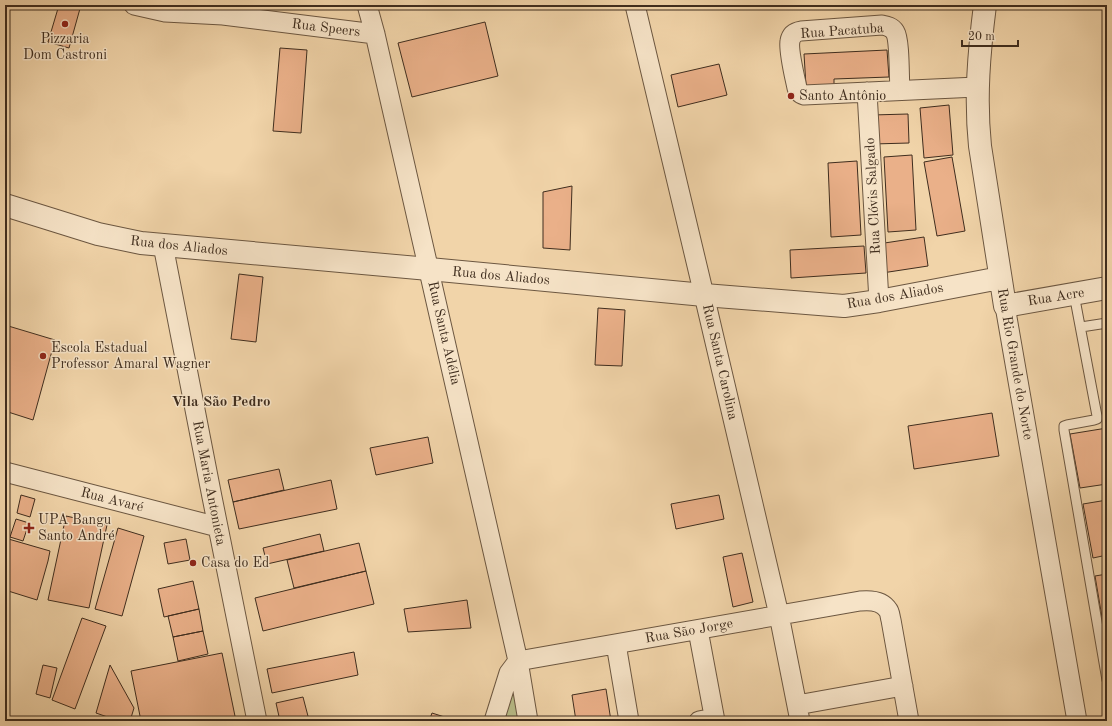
<svg xmlns="http://www.w3.org/2000/svg" width="1112" height="726" viewBox="0 0 1112 726" font-family="'Old Standard TT',serif">
<style>
.green{fill:#b9bd89;stroke:#7c7554}
.building{fill:#eab089;stroke:#3f2d1e}
.lines{fill:none;stroke-linecap:round;stroke-linejoin:round}
.service-casing{stroke:#6c5741;stroke-width:11}
.minor-casing{stroke:#6c5741;stroke-width:21}
.tertiary-casing{stroke:#6c5741;stroke-width:24}
.service{stroke:#f6e3c7;stroke-width:9}
.minor{stroke:#f6e3c7;stroke-width:19}
.tertiary{stroke:#f6e3c7;stroke-width:22}
.poi-dot{fill:#8f2418;stroke:#f6e3c7;stroke-width:1.5}
.labels{text-anchor:middle;dominant-baseline:central;stroke-width:3;stroke-linejoin:round;paint-order:stroke}
.street-label{font-size:14px;fill:#3f2d1e;stroke:#f6e3c7}
.poi-label{font-size:14px;fill:#3f2d1e;stroke:#f6e3c7;text-anchor:start}
.neighbourhood-label{font-size:15px;font-weight:bold;fill:#3f2d1e;stroke:#f6e3c7}
</style>
<rect width="100%" height="100%" fill="#f1d4a9"/>
<filter id="stains"><feTurbulence type="fractalNoise" baseFrequency=".005" numOctaves="4"/><feColorMatrix values="0 0 0 0 .2 0 0 0 0 .09 0 0 0 0 .02 0 0 0 .5 -.17"/></filter>
<radialGradient id="worn" r=".72"><stop offset=".6" stop-color="#630" stop-opacity="0"/><stop offset="1" stop-color="#630" stop-opacity=".3"/></radialGradient>
<!-- green -->
<path class="green" d="M515,681L523,721H504Z"/>
<!-- building -->
<path class="building" d="M59,5H81L69,48L48,42Z
M485,22L498,76L412,97L398,43Z
M280,48L307,50L301,133L273,131Z
M887,50L889,77L834,79V85L806,86L804,54Z
M719,64L727,95L678,107L671,75Z
M949,105L953,155L924,158L920,108Z
M908,114L909,143L873,144L872,115Z
M912,155L916,230L888,232L884,157Z
M952,157L965,231L937,236L924,162Z
M857,161L861,235L831,237L828,163Z
M572,186L570,250L543,248V192Z
M924,237L928,266L882,273L878,244Z
M864,246L866,273L791,278L790,250Z
M239,274L263,277L256,342L231,339Z
M598,308L625,310L622,366L595,365Z
M5,325L55,340L33,420L5,411Z
M992,413L999,456L914,469L908,426Z
M1107,428V484L1080,488L1070,434Z
M428,437L433,463L376,475L370,448Z
M279,469L284,490L233,502L228,480Z
M331,480L337,509L239,529L233,502Z
M21,495L35,499L30,517L17,513Z
M719,495L724,519L676,529L671,504Z
M1107,500V555L1093,558L1083,504Z
M66,516L107,525L89,608L48,600Z
M16,519L29,523L23,541L10,537Z
M118,528L144,536L122,616L95,609Z
M320,534L324,551L267,564L263,548Z
M5,538L50,551L48,561L37,600L5,590Z
M186,539L190,560L168,564L164,543Z
M359,543L366,571L294,588L287,560Z
M742,553L753,602L733,607L723,557Z
M366,571L374,604L263,631L255,598Z
M1107,574V629H1104L1095,576Z
M193,581L199,609L164,617L158,589Z
M467,600L471,628L408,632L404,609Z
M199,609L203,631L173,637L168,616Z
M82,618L106,626L75,709L52,700Z
M203,631L208,654L178,661L173,637Z
M354,652L358,675L272,693L267,669Z
M222,653L236,721H141L131,671Z
M43,665L57,668L50,698L36,694Z
M110,665L134,708L130,721H119L96,713Z
M606,689L611,721H576L572,695Z
M303,697L309,720L280,721L276,703Z
M432,713L457,721H429Z"/>
<g class="lines">
<defs>
<path id="service" d="M1074,294L1097,416V419L1094,420L1067,425L1064,426V430L1107,680
M1081,327L1107,323"/>
<path id="minor" d="M134,5L165,12L223,15L375,34
M367,5L375,34L518,661L528,721
M635,5L704,295L779,615L800,721
M900,90C899,79 900,40 895,32C892,27 887,26 882,25L801,31C795,32 791,35 790,41C788,50 795,78 797,88C799,92 800,94 804,95L977,87
M867,92L879,301
M163,245L212,497L257,721
M1005,306L1077,721
M5,472L218,527
M698,630L715,721
M616,644L629,721
M518,661L860,601C870,600 882,600 888,610C890,612 890,617 891,620L909,721
M797,705L903,686
M494,721L509,673L518,661
M699,721L714,718"/>
<path id="tertiary" d="M985,5C979,52 975,98 980,146L1005,306L1107,288
M5,205L98,234L141,243L429,269L704,295L844,306L879,301L1000,278"/>
</defs>
<!-- service casing -->
<use href="#service" class="service-casing"/>
<!-- minor casing -->
<use href="#minor" class="minor-casing"/>
<!-- tertiary casing -->
<use href="#tertiary" class="tertiary-casing"/>
<!-- service -->
<use href="#service" class="service"/>
<!-- minor -->
<use href="#minor" class="minor"/>
<!-- tertiary -->
<use href="#tertiary" class="tertiary"/>
</g>
<!-- markers -->
<g class="poi-dot">
<circle cx="65" cy="24" r="4"/>
<circle cx="791" cy="96" r="4"/>
<circle cx="43" cy="356" r="4"/>
<path d="M27 522h4v4h4v4h-4v4h-4v-4h-4v-4h4z"/>
<circle cx="193" cy="563" r="4"/>
</g>
<g class="labels">
<!-- street labels -->
<g class="street-label">
<text transform="translate(326 28) rotate(7)">Rua Speers</text>
<text transform="translate(842 31) rotate(-4)">Rua Pacatuba</text>
<text transform="translate(873 196) rotate(-93)">Rua Clóvis Salgado</text>
<text transform="translate(179 246) rotate(6)">Rua dos Aliados</text>
<text transform="translate(501 276) rotate(5)">Rua dos Aliados</text>
<text transform="translate(895 296) rotate(-10)">Rua dos Aliados</text>
<text transform="translate(1056 297) rotate(-9)">Rua Acre</text>
<text transform="translate(444 333) rotate(77)">Rua Santa Adélia</text>
<text transform="translate(720 362) rotate(77)">Rua Santa Carolina</text>
<text transform="translate(1015 364) rotate(80)">Rua Rio Grande do Norte</text>
<text transform="translate(209 483) rotate(79)">Rua Maria Antonieta</text>
<text transform="translate(112 500) rotate(14)">Rua Avaré</text>
<text transform="translate(689 631) rotate(-10)">Rua São Jorge</text>
</g>
<!-- poi labels -->
<g class="poi-label">
<text x="65" y="39" text-anchor="middle">Pizzaria<tspan x="65" dy="16">Dom Castroni</tspan></text>
<text x="799" y="96">Santo Antônio</text>
<text x="51" y="348">Escola Estadual<tspan x="51" dy="16">Professor Amaral Wagner</tspan></text>
<text x="38" y="520">UPA Bangu<tspan x="38" dy="16">Santo André</tspan></text>
<text x="201" y="563">Casa do Ed</text>
</g>
<!-- neighbourhood labels -->
<g class="neighbourhood-label">
<text x="221" y="402">Vila São Pedro</text>
</g>
</g>
<!-- margin -->
<rect width="1112" height="726" fill="none" stroke="#f1d4a9" stroke-width="20"/>
<rect x="6" y="6" width="1100" height="714" fill="none" stroke="#3f2d1e" stroke-width="2"/>
<rect x="10" y="10" width="1092" height="706" fill="none" stroke="#3f2d1e"/>
<!-- scale -->
<path d="M962 40v6h56v-6" fill="none" stroke="#3f2d1e" stroke-width="2"/>
<text x="968" y="40" font-size="12" fill="#3f2d1e" stroke="#f6e3c7" stroke-width="3" paint-order="stroke">20 m</text>
<rect width="100%" height="100%" filter="url(#stains)"/>
<rect width="100%" height="100%" fill="url(#worn)"/>
</svg>
